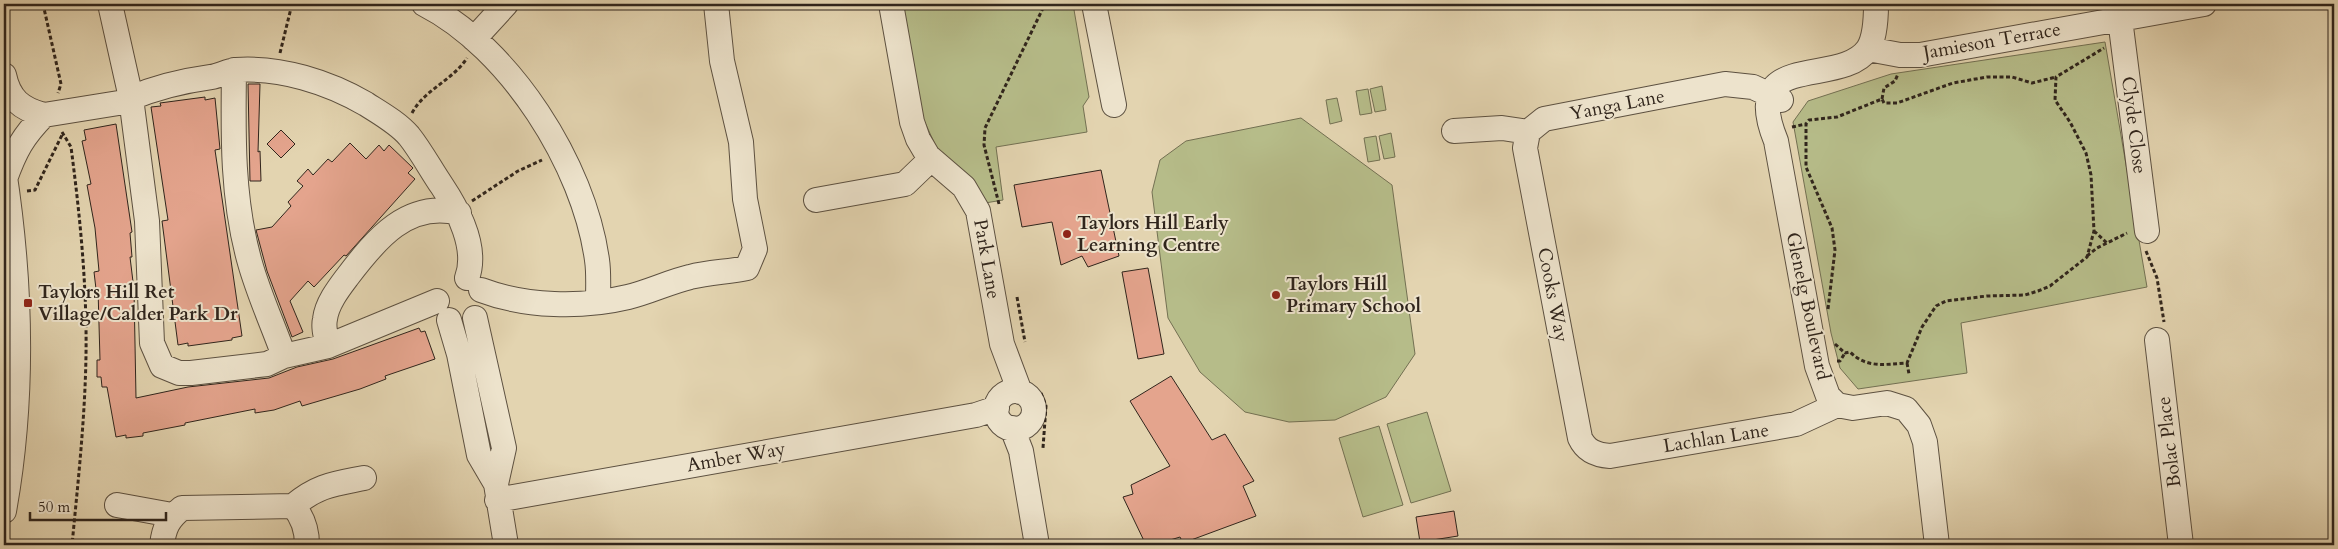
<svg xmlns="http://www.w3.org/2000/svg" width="2338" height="549" viewBox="0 0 2338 549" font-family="Cardo,serif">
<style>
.green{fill:#b6bc89;stroke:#737052}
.building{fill:#e4a48d;stroke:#30251c}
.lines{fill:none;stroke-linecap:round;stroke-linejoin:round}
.minor-casing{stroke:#5d5141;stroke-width:26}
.path{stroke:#30251c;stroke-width:3;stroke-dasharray:4 2.5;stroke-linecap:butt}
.minor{stroke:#ede3cc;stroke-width:24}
.poi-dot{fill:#8f2418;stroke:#ede3cc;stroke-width:2}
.labels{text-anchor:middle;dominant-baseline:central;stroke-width:4;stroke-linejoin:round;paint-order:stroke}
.street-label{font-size:19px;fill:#30251c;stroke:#ede3cc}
.poi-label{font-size:19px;font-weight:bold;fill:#30251c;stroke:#ede3cc;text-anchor:start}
</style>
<rect width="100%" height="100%" fill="#e3d4b0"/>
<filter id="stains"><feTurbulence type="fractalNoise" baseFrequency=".004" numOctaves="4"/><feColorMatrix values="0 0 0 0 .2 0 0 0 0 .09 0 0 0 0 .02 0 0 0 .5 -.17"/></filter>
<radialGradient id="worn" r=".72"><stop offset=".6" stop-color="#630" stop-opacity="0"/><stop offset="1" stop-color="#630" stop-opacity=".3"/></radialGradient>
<!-- green -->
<path class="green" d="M901,4H1073L1089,97L1083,106L1087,132L996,147L1003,200L985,203L939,153L922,116Z
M2105,42L2147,287L1961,323L1967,373L1858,389L1840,368L1831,333L1793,122L1808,101L1891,74Z
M1382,86L1386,110L1375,112L1370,89Z
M1368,89L1372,113L1360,115L1356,91Z
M1337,98L1342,121L1330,124L1326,100Z
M1301,118L1392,185L1415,354L1386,397L1335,420L1289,422L1245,412L1200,372L1168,318L1152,192L1160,160L1186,141Z
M1391,133L1395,157L1384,159L1379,136Z
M1376,136L1380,160L1368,162L1364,138Z
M1427,412L1451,491L1411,503L1387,424Z
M1379,426L1403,505L1363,517L1339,438Z"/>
<!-- building -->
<path class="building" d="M248,84H260L258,152L260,151L261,181H250Z
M205,97V100L215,98L220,149L215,150L242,336L232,338V340L188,346V343L178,345L162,221L168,220L151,107L161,106L160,103Z
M116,124L132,232L130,233L132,257H130L134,290L136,398L188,387L269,378L297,367L333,359L419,328L421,332L425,331L435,359L385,376L386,379L360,389L302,406L300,401L274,410L255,413V409L185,423V425L143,433V436L126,438V435L116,437L107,387H102L101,377H97V360H100L98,289H96L94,272L99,271L95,228L87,185L91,184L82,141L86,140L84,130Z
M281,130L295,144L281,158L267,144Z
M350,143L366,159L379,145L384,151L389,145L413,168L408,173L415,179L346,256L344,255L314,287L308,281L290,301L303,332L292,337L267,271L256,230L272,227L291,206L288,202L303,186L297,181L308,169L313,175L328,159L332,162Z
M1101,170L1119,256L1088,267L1082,256L1061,265L1052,222L1022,227L1014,185Z
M1148,268L1164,354L1138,359L1122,272Z
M1171,376L1212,440L1225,434L1254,481L1243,486L1256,516L1183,543L1180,537L1154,545H1146L1123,497L1133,494L1131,485L1170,466L1130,401Z
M1454,511L1458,536L1420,542L1416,517Z"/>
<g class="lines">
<defs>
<path id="minor" d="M110,4L131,98L147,221L152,343L162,366L179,373H191L267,364L284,356L328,346L437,301
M424,4C510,48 584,165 597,260C599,273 598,288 598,301
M891,4L912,122L918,139L928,156L964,187L978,211L1002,344L1020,392
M1094,4L1114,105
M1876,4C1876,17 1875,38 1868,49C1840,89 1738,48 1776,141L1817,366L1828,396L1837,405L1853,408L1887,403L1906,409L1919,425L1925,442L1937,545
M2120,19L2147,231
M474,39L506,4
M1868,49L1900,55H1920L2204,4
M234,70C233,135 232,200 250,263C259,295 273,325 284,356
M4,75C9,99 21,109 44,115L131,101
M131,98C157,87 182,81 211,77C219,76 227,71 236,70C281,67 328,82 366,104C380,113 398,123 409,136C421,151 431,170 442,186C458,210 478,248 467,278
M1454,131L1502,128L1528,132L1544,119L1725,84L1753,87L1781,100
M1528,132L1525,148L1580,438C1586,451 1596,455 1610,456L1796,424L1837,405
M4,170C21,281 24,400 4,511
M5,179C15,151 23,136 44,115
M816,200L905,184L931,159
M481,290C526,307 582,308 628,297C649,292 669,282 690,277C709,272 728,272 747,268L755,249L745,199L741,142L722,61L716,4
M475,318L504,448L496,484
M449,320L459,354L479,455L496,484L506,545
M2157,340L2181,545
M328,346C326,337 323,328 325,319C327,303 339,288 348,276C376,239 408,200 459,213
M996 410a19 19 0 1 1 38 0a19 19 0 1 1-38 0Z
M1012,428L1021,451L1037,545
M497,500L976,415L997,408
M117,505L172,515
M293,506C318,485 334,484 364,478
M162,545C164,528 168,519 182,508L293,506C303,517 307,530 307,545"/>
</defs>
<!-- minor casing -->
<use href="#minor" class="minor-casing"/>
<!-- path -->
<path class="path" d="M43,4L61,84L58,93
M280,53L292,4
M1882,99L1884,88L1895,81L1898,74
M412,113C425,89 452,81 467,58
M1792,127L1806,124
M62,132L71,147C80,216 87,285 86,355C85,419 78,482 72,545
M27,191L35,190L62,135
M472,201L518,171L542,160
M999,204L984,145L985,128L1045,4
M2094,231L2107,243
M2146,251L2157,278L2164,322
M2087,256L2097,248L2127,233
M1017,297L1025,342
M1828,309L1835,250L1832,228L1806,167V124L1809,120L1837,117L1882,99L1884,103H1897L1953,83L1987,77H2012L2032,83L2056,77
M1835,344L1845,353L1850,352C1867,369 1886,364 1907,363L1922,327L1936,306L1946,301L1987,296L2025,295L2038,291L2050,286L2087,257L2094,231L2091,175L2086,153L2070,122L2055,100L2056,77L2104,48
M1837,361H1840L1845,353
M1907,363L1909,374
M1041,393L1046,406L1043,448"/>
<!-- minor -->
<use href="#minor" class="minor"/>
</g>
<!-- markers -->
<g class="poi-dot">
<circle cx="1067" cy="234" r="5"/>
<circle cx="1276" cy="295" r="5"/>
<rect x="23" y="298" width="10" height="10" rx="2.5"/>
</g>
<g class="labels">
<!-- street labels -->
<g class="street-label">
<text transform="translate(1992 41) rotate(-10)">Jamieson Terrace</text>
<text transform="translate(1617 105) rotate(-11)">Yanga Lane</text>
<text transform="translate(2134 125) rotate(83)">Clyde Close</text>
<text transform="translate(987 259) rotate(80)">Park Lane</text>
<text transform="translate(1553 295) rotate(79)">Cooks Way</text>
<text transform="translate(1808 306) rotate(78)">Glenelg Boulevard</text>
<text transform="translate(1716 438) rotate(-9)">Lachlan Lane</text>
<text transform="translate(2169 442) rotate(-97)">Bolac Place</text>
<text transform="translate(736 457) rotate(-10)">Amber Way</text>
</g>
<!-- poi labels -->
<g class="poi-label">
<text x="1077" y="223">Taylors Hill Early<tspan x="1077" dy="22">Learning Centre</tspan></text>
<text x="1286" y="284">Taylors Hill<tspan x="1286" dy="22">Primary School</tspan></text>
<text x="38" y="292">Taylors Hill Ret<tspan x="38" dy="22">Village/Calder Park Dr</tspan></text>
</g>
</g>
<!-- margin -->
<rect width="2338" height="549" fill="none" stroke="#e3d4b0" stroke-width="20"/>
<rect x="5" y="5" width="2328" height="539" fill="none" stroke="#30251c" stroke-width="2.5"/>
<rect x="10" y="10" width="2318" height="529" fill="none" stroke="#30251c"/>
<!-- scale -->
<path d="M30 512v8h136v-8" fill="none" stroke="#30251c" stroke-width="2.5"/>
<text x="38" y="512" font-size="15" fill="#30251c" stroke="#ede3cc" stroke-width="4" paint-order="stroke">50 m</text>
<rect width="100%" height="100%" filter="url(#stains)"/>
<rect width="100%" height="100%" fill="url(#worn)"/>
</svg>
